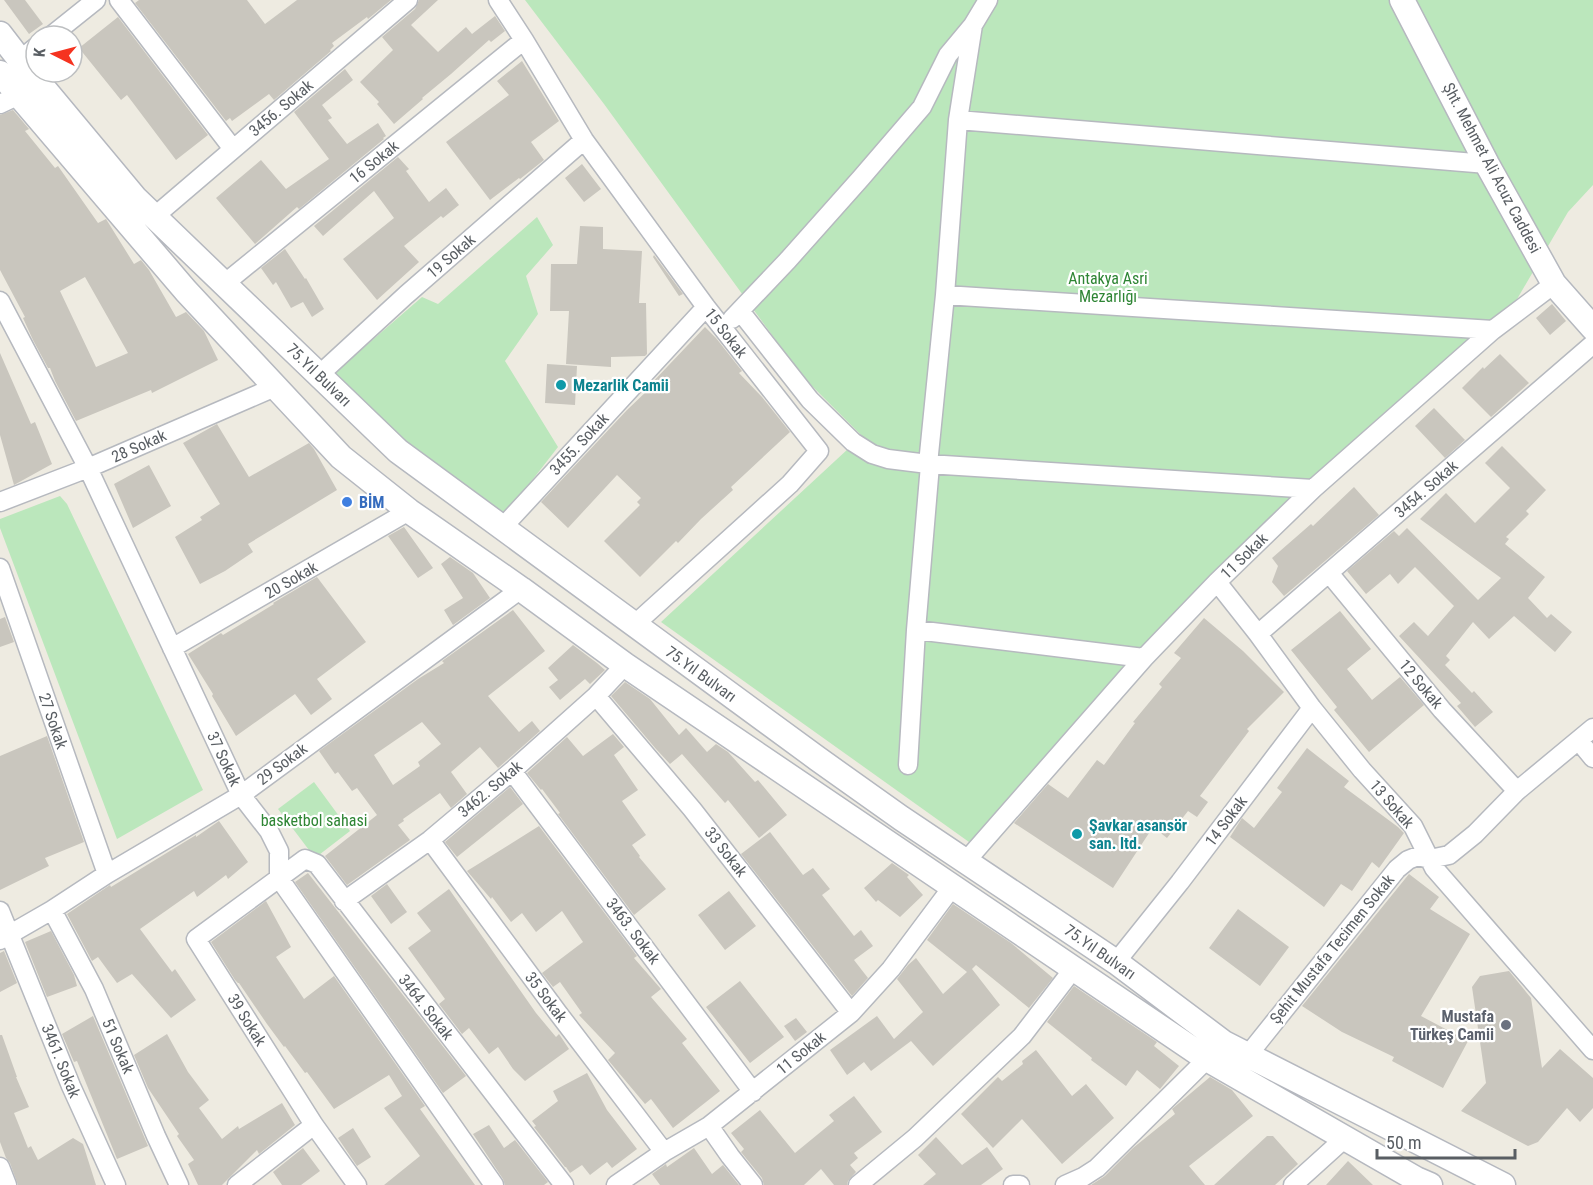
<svg xmlns="http://www.w3.org/2000/svg" width="1593" height="1185" viewBox="0 0 1593 1185" font-family="'Roboto Condensed',sans-serif">
<style>
.green{fill:#bbe7bc}
.building{fill:#c9c6be;fill-rule:evenodd}
.lines{fill:none;stroke-linecap:round;stroke-linejoin:round}
.street-casing{stroke:#b6b9bf;stroke-width:21}
.secondary-casing{stroke:#b5b8bf;stroke-width:27}
.street{stroke:#fff;stroke-width:18}
.secondary{stroke:#fff;stroke-width:24}
.culture-dot{fill:#0f9aa8;stroke:#fff;stroke-width:2}
.shop-dot{fill:#3f7fe0;stroke:#fff;stroke-width:2}
.worship-dot{fill:#6b7280;stroke:#fff;stroke-width:2}
.labels{text-anchor:middle;dominant-baseline:central;stroke-width:4.5;stroke-linejoin:round;paint-order:stroke}
.street-label{font-size:16px;fill:#595e63;stroke:#fff}
.park-label{font-size:16px;fill:#2e8534;stroke:#fff}
.culture-label{font-size:16px;font-weight:bold;fill:#0d838f;stroke:#fff;text-anchor:start}
.shop-label{font-size:16px;font-weight:bold;fill:#366cbe;stroke:#fff;text-anchor:start}
.worship-label{font-size:16px;font-weight:bold;fill:#5b616d;stroke:#fff;text-anchor:end}
</style>
<rect width="100%" height="100%" fill="#eeebe1"/>
<!-- green -->
<path class="green" d="M525,0H1593V185L1568,212L1513,306L1345,462L980,834L969,842L661,622L862,436L801,375L604,104Z
M537,217L553,245L526,276L538,314L505,361L558,447L505,515L404,444L332,375L422,297L438,304Z
M60,496L67,504L203,790L117,839L0,528V519Z
M314,782L350,831L315,858L278,809Z"/>
<!-- building -->
<path class="building" d="M4,0H25L43,24L29,34Z
M139,0H247L265,24L297,0H391L368,19L367,17L332,43L334,46L330,50L331,51L274,100L269,94L232,121L230,118L226,121L135,3Z
M419,0H438L411,25L438,52L466,27L472,34L495,16L505,31L491,42L489,40L451,74L422,98L423,99L394,124L377,104L379,102L360,82L393,50L382,37L415,9Z
M118,17L208,135L176,160L127,95L121,100L79,48Z
M522,61L559,121L531,142L544,160L520,179L519,178L490,200L446,142L509,95L497,81Z
M345,69L353,80L322,105L332,118L328,120L347,144L378,123L386,136L383,138L384,139L299,209L297,207L255,244L216,198L261,160L286,189L329,159L294,112Z
M13,110L29,129L25,131L55,168L58,166L98,223L106,219L134,264L141,260L149,270L176,317L186,312L204,331L218,360L152,393L151,390L76,421L55,381L50,368H48L33,340L23,318L25,317L0,270V115ZM85,277L128,353L96,367L60,291Z
M398,157L409,169L406,171L429,202L446,188L459,205L443,218L441,216L404,246L419,262L377,300L343,259L394,218L374,191L323,236L314,226Z
M582,164L601,189L584,202L565,178Z
M580,226L603,227V249L642,251L639,303H646L647,354L645,356L611,357V367L566,364L569,311H550L551,264H577Z
M285,249L305,279L306,278L324,309L312,317L303,302L291,308L276,282L273,285L261,268Z
M654,255L683,294L679,296L653,257Z
M1552,304L1566,321L1550,335L1536,318Z
M705,327L716,338L742,371L739,373L762,397L790,432L731,487L733,490L701,519L678,543L676,541L640,577L604,541L640,505L637,502L641,498L617,475L568,528L541,502L627,410L649,389L648,387Z
M0,353L31,424L35,422L52,464L14,485L0,435Z
M1500,354L1529,383L1491,417L1462,388L1483,367L1484,369Z
M547,364L577,366L575,405L545,403Z
M1434,408L1465,440L1445,458L1415,426Z
M217,424L249,477L309,443L314,449L337,490L248,544L253,552L225,571L200,584L175,537L202,520L200,517L220,504L183,443Z
M1502,446L1546,490L1526,511L1529,514L1506,537L1509,539L1505,544L1545,577L1528,598L1547,618L1551,614L1572,632L1555,652L1514,616L1489,639L1473,622L1446,656L1450,660L1445,665L1472,693L1474,691L1493,712L1475,727L1457,706L1461,703L1399,636L1414,622L1428,636L1454,606L1415,567L1398,584L1390,574L1366,594L1347,571L1394,531L1399,536L1407,528L1478,600L1501,578L1420,519L1446,493L1475,523L1510,488L1485,463Z
M149,465L171,506L133,528L114,484Z
M1354,487L1379,515L1284,596L1272,582L1278,566L1272,558L1311,524L1313,526Z
M404,527L433,568L418,578L388,536Z
M450,557L473,573L490,598L453,625L444,610L463,598L441,564Z
M317,577L366,642L317,679L332,699L311,715L295,694L236,736L212,696L213,694L188,654L221,633L223,635L274,604L273,603Z
M513,610L545,651L488,696L519,732L532,721L540,731L498,768L480,747L451,772L467,794L451,808L440,793L403,819L404,821L398,825L410,840L347,885L325,856L377,815L357,788L352,791L338,772L335,774L319,751L418,679L444,663L442,661ZM422,722L441,744L418,762L420,766L393,785L374,755Z
M1340,611L1371,649L1347,669L1372,700L1400,677L1424,705L1369,752L1334,710L1337,707L1291,650Z
M5,617L14,642L0,647V619Z
M1204,618L1243,651L1284,692L1247,729L1249,731L1200,796L1208,802L1197,817L1188,811L1167,838L1153,827L1113,888L1014,823L1048,784L1068,798L1097,760L1104,765L1135,723L1133,722L1162,687L1159,684L1181,658L1174,653Z
M573,645L597,663L605,670L590,684L585,679L560,700L549,687L558,680L548,668Z
M625,682L650,699L679,735L686,728L707,752L716,744L728,752L755,782L758,780L787,815L759,838L728,800L725,803L682,754L670,764L656,749L611,696Z
M613,734L624,747L614,755L638,790L622,801L646,835L632,845L640,856L639,857L666,889L634,915L558,814L560,813L542,789L541,790L527,773L567,737L583,756Z
M47,736L84,842L45,858L49,866L0,890V756Z
M1307,748L1349,781L1344,787L1398,827L1404,833L1379,868L1372,862L1352,891L1341,884L1324,907L1230,837L1242,818L1254,828L1282,792L1277,788Z
M510,787L523,804L457,857L445,842Z
M219,821L248,862L228,879L226,875L197,897L194,891L140,929L172,972L175,969L196,1000L171,1018L132,974L117,983L98,957L92,961L67,914L110,885L111,887L196,835V837Z
M539,826L637,956L634,958L661,989L651,997L687,1039L682,1043L720,1091L673,1128L651,1099L645,1104L608,1060L615,1053L579,1015L582,1013L560,982L553,987L542,973L583,942L562,911L536,932L522,913L511,922L492,897L491,899L467,871Z
M770,832L803,875L813,868L830,889L822,895L854,936L861,930L873,946L854,960L868,978L852,996L741,854Z
M892,863L909,875L907,877L923,895L900,917L878,900L876,902L864,888Z
M308,873L466,1076L443,1093L295,882Z
M1409,874L1439,897L1430,909L1470,934L1421,1016L1468,1041L1443,1088L1392,1061L1394,1057L1342,1032L1302,1006Z
M387,884L407,912L391,924L371,896Z
M449,889L536,1013L556,1037L559,1034L569,1049L525,1081L513,1069L498,1047L489,1054L469,1028L462,1034L439,1004L445,999L408,948L431,931L417,913Z
M729,891L756,926L725,950L698,915Z
M266,901L291,947L276,957L304,999L334,976L425,1106L420,1109L475,1185H384L420,1156L384,1108L402,1096L389,1075L334,1109L307,1072L305,1073L285,1046L284,1047L267,1024L239,983H238L235,980L211,942Z
M953,904L1011,943L1053,978L1029,1008L976,965L972,969L1000,1005L933,1066L911,1041L871,1071L864,1062L847,1075L830,1050L877,1016L894,1039L923,1012L897,979L908,965L916,958L943,994L967,972L927,940Z
M1238,909L1289,947L1260,986L1209,948Z
M51,931L74,975L77,986L47,997L25,942Z
M4,951L17,983L0,992V953Z
M1509,971L1531,998L1542,1068L1560,1049L1593,1078V1108L1580,1122L1567,1108L1538,1142L1528,1146L1461,1111L1486,1083L1472,987L1480,976Z
M740,981L784,1037L750,1063L706,1007Z
M1074,986L1157,1042L1154,1046L1179,1066L1160,1089L1137,1070L1126,1086L1091,1060L1092,1058L1047,1022Z
M93,1016L148,1146L117,1159L77,1061L74,1062L62,1034Z
M796,1018L807,1032L795,1041L784,1026Z
M167,1034L188,1072L209,1100L199,1108L222,1139L238,1126L239,1129L282,1103L295,1125L259,1154L257,1150L222,1185H198L188,1164L194,1160L177,1136L179,1134L148,1088L134,1055Z
M0,1035H2L17,1077H16L29,1107L14,1113L28,1148L31,1146L38,1160L73,1138L83,1144L96,1185H18L10,1163L6,1158L0,1142Z
M1036,1050L1072,1096L1086,1084L1114,1118L1062,1164L1022,1119L993,1148L961,1114L998,1077L1002,1081L1023,1064L1022,1061Z
M587,1073L607,1110L637,1149L612,1168L607,1162L590,1175L582,1165L570,1173L566,1167H565L534,1127L536,1126L532,1121L558,1101L553,1091Z
M1210,1077L1232,1090L1253,1116L1189,1166L1205,1185H1091L1105,1176L1133,1148L1175,1114L1172,1109Z
M854,1096L882,1132L854,1153L858,1158L850,1165L856,1172L848,1181L847,1185H834L821,1169L804,1185H764L762,1178L741,1152L744,1149L731,1133L760,1110L795,1153L834,1121L829,1115Z
M489,1125L504,1148L515,1140L548,1182L544,1185H505L503,1179L473,1134Z
M353,1128L371,1157L357,1166L338,1138Z
M1267,1136H1273L1298,1164L1275,1185H1214Z
M936,1137L962,1165L987,1147L1003,1169L981,1185H923L936,1174L918,1155Z
M303,1148L320,1171L301,1185H282L273,1172Z
M694,1148L712,1174L723,1165L739,1185H660L652,1174L666,1164L667,1167Z
M1348,1161L1373,1185H1326Z"/>
<g class="lines">
<defs>
<path id="street" d="M119,0L233,149
M498,0L524,40L584,140L706,307L819,451L790,484L634,625
M51,36L96,0
M20,60L36,47
M0,104L19,95
M958,120L1487,164
M155,216L408,0
M224,284L524,40
M945,295L1493,330
M0,301L88,468L241,795L269,831L279,851V878L494,1185
M740,311L810,400L853,442L872,454L888,459L928,464L1313,489
M732,319L788,260L861,178L922,107L948,55L973,25L988,0
M319,375L406,295L584,140
M0,502L88,468L275,387
M502,528L706,307
M0,568L107,874
M1329,573L1442,710L1517,791
M1217,582L1258,634L1312,708L1362,770L1413,826L1434,868L1593,1050
M916,630L1144,658
M1258,634L1593,344
M172,648L409,511
M596,696L692,809L851,1013
M1579,741L1593,758
M908,765L916,630L930,465L928,464L945,295L958,120L973,25
M512,771L753,1092
M430,840L558,1013L664,1152
M966,861L1144,658L1217,582L1313,489L1493,330L1554,284
M344,901L430,840L512,771L596,696L625,665
M52,910L94,989L156,1136L179,1185
M0,911L71,1086L116,1185
M0,940L52,910L107,874L241,795L521,589
M1116,962L1180,882L1312,708
M1248,1055L1397,869L1408,860L1418,856L1430,859L1449,855L1475,834L1517,791L1593,728
M709,1126L730,1156L753,1185
M0,1167L7,1185
M237,1185L314,1125
M357,1185L314,1125L196,939L305,859L317,864L564,1185
M616,1185L664,1152L709,1126L851,1013L891,969L953,886
M858,1185L915,1138L1022,1036L1074,968
M1013,1185H1020
M1065,1185L1083,1177L1097,1168L1207,1059
M1293,1185L1345,1138"/>
<path id="secondary" d="M1402,0L1487,164L1554,284L1593,328
M0,34L20,60L135,198L398,451L818,759L901,818L1116,962L1224,1043L1503,1185
M0,73L186,291L341,457L409,511L521,589L625,665L1207,1059L1416,1179L1430,1185"/>
</defs>
<!-- street casing -->
<use href="#street" class="street-casing"/>
<!-- secondary casing -->
<use href="#secondary" class="secondary-casing"/>
<!-- street -->
<use href="#street" class="street"/>
<!-- secondary -->
<use href="#secondary" class="secondary"/>
</g>
<!-- markers -->
<g class="culture-dot">
<circle cx="561" cy="385" r="6"/>
<circle cx="1077" cy="834" r="6"/>
</g>
<circle class="shop-dot" cx="347" cy="502" r="6"/>
<circle class="worship-dot" cx="1506" cy="1025" r="6"/>
<g class="labels">
<!-- street labels -->
<g class="street-label">
<text transform="translate(281 108) rotate(-40)">3456. Sokak</text>
<text transform="translate(374 162) rotate(-39)">16 Sokak</text>
<text transform="translate(1492 168) rotate(62)">Şht. Mehmet Ali Acuz Caddesi</text>
<text transform="translate(451 256) rotate(-41)">19 Sokak</text>
<text transform="translate(726 333) rotate(52)">15 Sokak</text>
<text transform="translate(319 375) rotate(44)">75.Yıl Bulvarı</text>
<text transform="translate(579 444) rotate(-47)">3455. Sokak</text>
<text transform="translate(139 446) rotate(-24)">28 Sokak</text>
<text transform="translate(1426 489) rotate(-41)">3454. Sokak</text>
<text transform="translate(1244 556) rotate(-44)">11 Sokak</text>
<text transform="translate(291 580) rotate(-30)">20 Sokak</text>
<text transform="translate(701 674) rotate(36)">75.Yıl Bulvarı</text>
<text transform="translate(1421 684) rotate(50)">12 Sokak</text>
<text transform="translate(53 721) rotate(71)">27 Sokak</text>
<text transform="translate(224 759) rotate(65)">37 Sokak</text>
<text transform="translate(282 764) rotate(-37)">29 Sokak</text>
<text transform="translate(490 789) rotate(-40)">3462. Sokak</text>
<text transform="translate(1392 804) rotate(49)">13 Sokak</text>
<text transform="translate(1226 821) rotate(-53)">14 Sokak</text>
<text transform="translate(726 852) rotate(52)">33 Sokak</text>
<text transform="translate(633 931) rotate(53)">3463. Sokak</text>
<text transform="translate(1332 949) rotate(-51)">Şehit Mustafa Tecimen Sokak</text>
<text transform="translate(1100 952) rotate(35)">75.Yıl Bulvarı</text>
<text transform="translate(546 997) rotate(53)">35 Sokak</text>
<text transform="translate(426 1007) rotate(52)">3464. Sokak</text>
<text transform="translate(247 1020) rotate(58)">39 Sokak</text>
<text transform="translate(118 1046) rotate(67)">51 Sokak</text>
<text transform="translate(801 1053) rotate(-39)">11 Sokak</text>
<text transform="translate(61 1061) rotate(68)">3461. Sokak</text>
</g>
<!-- park labels -->
<g class="park-label">
<text x="1108" y="278">Antakya Asri<tspan x="1108" dy="18">Mezarlığı</tspan></text>
<text x="314" y="820">basketbol sahasi</text>
</g>
<!-- culture labels -->
<g class="culture-label">
<text x="573" y="385">Mezarlik Camii</text>
<text x="1089" y="825">Şavkar asansör<tspan x="1089" dy="18">san. ltd.</tspan></text>
</g>
<!-- shop labels -->
<g class="shop-label">
<text x="359" y="502">BİM</text>
</g>
<!-- worship labels -->
<g class="worship-label">
<text x="1494" y="1016">Mustafa<tspan x="1494" dy="18">Türkeş Camii</tspan></text>
</g>
</g>
<!-- north arrow -->
<g transform="translate(54 54) rotate(276)"><circle r="28" fill="#ffffff" stroke="#bdbfc1" stroke-width="1.5"/>
<path d="M0-4.5L10 22L0 15L-10 22Z" fill="#f53320"/>
<text y="-9" font-size="16" font-weight="bold" text-anchor="middle" fill="#595e63">K</text>
</g>
<!-- scale -->
<path d="M1377 1149v9h138v-9" fill="none" stroke="#595e63" stroke-width="3"/>
<text x="1386" y="1149" font-size="18" fill="#595e63" stroke="#ffffff" stroke-width="4.5" paint-order="stroke">50 m</text>
</svg>
